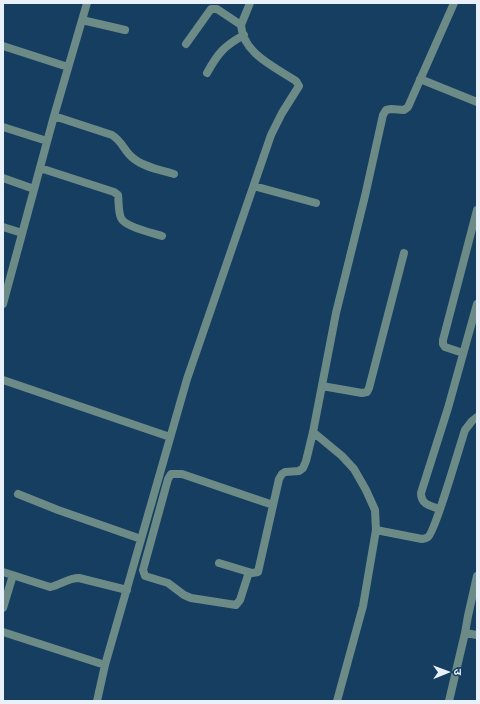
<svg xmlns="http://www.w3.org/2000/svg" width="480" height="704" viewBox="0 0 480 704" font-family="Literata,'Noto Sans Devanagari',serif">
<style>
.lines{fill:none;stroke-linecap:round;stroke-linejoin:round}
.street{stroke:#6c8b87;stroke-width:8}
</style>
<rect width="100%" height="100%" fill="#153e61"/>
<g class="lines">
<!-- street -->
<path class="street" d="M82,20L125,30
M186,44L211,9H217L241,25
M3,46L68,67
M207,73C218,53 224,46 244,35
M420,79L477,102
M54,116L112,135C123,142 124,151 133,158C143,167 161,170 174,174
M3,127L47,141
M40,168L114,192L118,195C119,202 118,211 121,218C125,227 153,233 162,236
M3,178L34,189
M254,186L316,203
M3,227L22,233
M3,304L54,116L87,3
M463,353L445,347L443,344V340L477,210
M3,380L170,437
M322,386L362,393L367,392L369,388L404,253
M313,432L342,456L354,469L366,490L375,510L376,530L363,606L337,701
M18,494L58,510L141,539
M440,509C431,506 421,505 421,493L448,408L477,304
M376,530L422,539C423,539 427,538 428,537C435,532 460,445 465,430L472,421L477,417
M219,563L252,573L258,572L279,479L282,474L285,472L299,471L303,468L306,461L313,432L336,313L365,196L383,115L386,110L391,109L404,110L408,107L454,3
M3,572L50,587C60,585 68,578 79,578L127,590
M249,572L240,600L236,605L191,598L184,595L168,583L145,576L143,570L168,479L171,474H182L273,505
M3,608L13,575
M3,632L105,665
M465,633L468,616L477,576
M97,701L105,665L187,379L271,135L282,113L299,86L296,81C275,67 243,54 241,25L250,3
M449,701L465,633L477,635"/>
</g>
<!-- border -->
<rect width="480" height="704" fill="none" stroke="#e8f1fa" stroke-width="8"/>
<!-- north arrow -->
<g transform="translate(448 672) rotate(89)" stroke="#153e61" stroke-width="3" paint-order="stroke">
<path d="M0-3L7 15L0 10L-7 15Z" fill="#e8f1fa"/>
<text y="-6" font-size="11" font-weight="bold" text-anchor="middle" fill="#e8f1fa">उ</text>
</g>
</svg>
